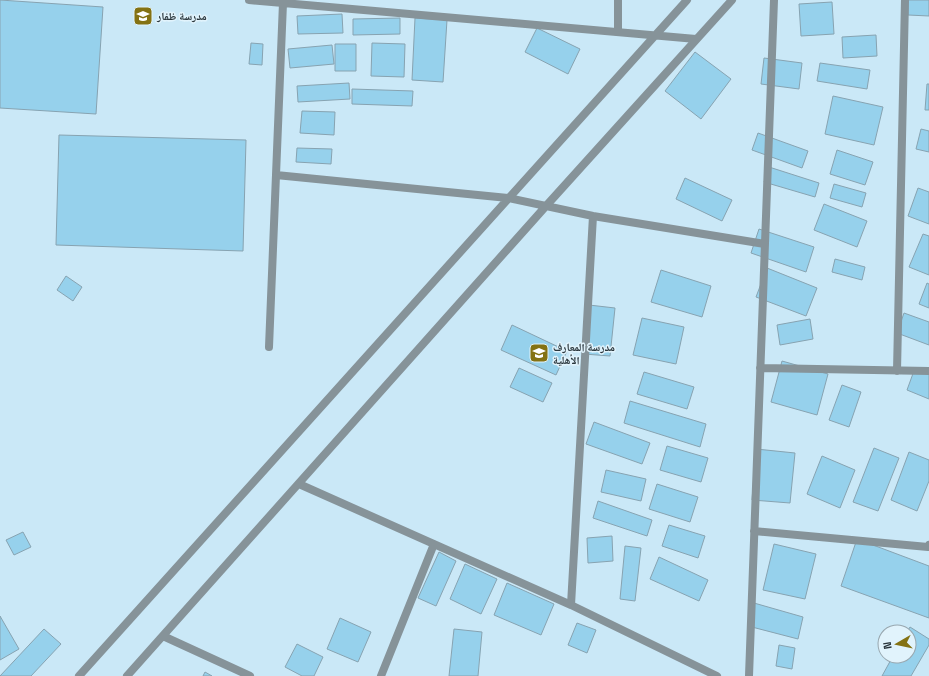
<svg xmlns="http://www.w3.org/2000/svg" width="929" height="676" viewBox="0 0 929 676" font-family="'Space Grotesk','Noto Naskh Arabic',sans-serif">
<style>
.building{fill:#96d1ec;stroke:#87a3b1}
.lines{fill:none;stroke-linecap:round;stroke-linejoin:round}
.street{stroke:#869399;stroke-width:8}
.labels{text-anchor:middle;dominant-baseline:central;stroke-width:3;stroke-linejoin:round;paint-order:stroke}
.poi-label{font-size:11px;font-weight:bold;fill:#2a363c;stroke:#e1f3fc;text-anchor:start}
</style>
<rect width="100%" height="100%" fill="#cae8f7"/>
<!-- building -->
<path class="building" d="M0,0L103,7L96,114L0,108Z
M908,0H929V16L908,15Z
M832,2L834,34L801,36L799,4Z
M342,14L343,33L298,34L297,16Z
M400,18V34L353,35V19Z
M415,18L447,20L443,82L412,80Z
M537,28L580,49L568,74L525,52Z
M876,35L877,56L843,58L842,37Z
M251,43L263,44L262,65L249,64Z
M372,43L405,44L404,77L371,76Z
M335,44H356V71H335Z
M332,45L334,64L290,68L288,49Z
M695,52L731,79L701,119L665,91Z
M764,58L802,63L799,89L761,84Z
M820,63L870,70L867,89L817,81Z
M349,83L350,99L298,102L297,86Z
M927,84H929V110H925Z
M352,89L413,91L412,106L352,104Z
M833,96L883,107L874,145L825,134Z
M302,111L335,112L334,135L300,133Z
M921,129L929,131V152L916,149Z
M758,133L808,151L802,168L752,150Z
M59,135L246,140L243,251L56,245Z
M297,148L332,149L331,164L296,162Z
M837,150L873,162L865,185L830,174Z
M769,167L819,183L815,197L764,182Z
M685,178L732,200L722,221L676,199Z
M834,184L866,193L862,207L830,198Z
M918,188L929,192V224L908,216Z
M824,204L867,221L857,247L814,230Z
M759,229L814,247L806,272L751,253Z
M923,234L929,236V275L909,267Z
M835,259L865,267L862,280L832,272Z
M767,268L817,288L806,316L756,297Z
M661,270L711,286L702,317L651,302Z
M66,276L82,287L73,301L57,290Z
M927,283L929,284V308L919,304Z
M589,305L615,308L610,356L584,354Z
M904,313L929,322V345L897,333Z
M642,318L684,327L676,364L633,355Z
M810,319L813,339L780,345L777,325Z
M512,325L567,351L556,375L501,350Z
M782,361L828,374L817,415L771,402Z
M519,368L552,383L543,402L510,387Z
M915,368L929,373V399L907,390Z
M644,372L694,387L687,409L637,394Z
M842,385L861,392L849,427L829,420Z
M630,401L706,424L700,447L624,423Z
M594,422L650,443L642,464L586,444Z
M667,446L708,458L701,482L660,470Z
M874,448L899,458L878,511L853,502Z
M756,449L795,453L790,503L752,500Z
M909,452L929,460V481L917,511L891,500Z
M822,456L855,470L840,508L807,494Z
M606,470L646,479L641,501L601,492Z
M657,484L698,497L690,522L649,509Z
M598,501L652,520L647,536L593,518Z
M669,525L705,536L698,558L662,546Z
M23,532L31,547L14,555L6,540Z
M612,536L613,561L588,563L587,538Z
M857,539L929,566V618L841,586Z
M774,544L816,554L805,599L763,590Z
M625,546L641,548L635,601L620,599Z
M439,552L456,561L436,606L418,598Z
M659,557L708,580L699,601L650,579Z
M465,564L497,579L481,614L450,599Z
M507,583L554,604L541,635L494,615Z
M754,603L803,617L798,639L748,626Z
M0,616L19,649L0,660Z
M340,618L371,632L358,662L327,649Z
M577,623L596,630L587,653L568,645Z
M910,627L929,639V645L911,676H882L893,656H909V632H907Z
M44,629L61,644L31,676H0Z
M454,629L482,632L478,676H449Z
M297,644L323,657L314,676H302L285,667Z
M779,645L795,648L792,669L776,666Z
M205,672L212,676H203Z"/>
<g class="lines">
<!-- street -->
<path class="street" d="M249,0L696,39
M618,32V0
M276,175L508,198L593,216L765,244
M269,347L283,3
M760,368L929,371
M897,371L905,0
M299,484L571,605L717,676
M754,531L928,547L929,545
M571,605L593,216
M163,636L250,676
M79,676L687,0
M127,676L546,206L732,0
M381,676L434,544
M749,676L774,0"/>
</g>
<!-- icons -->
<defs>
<symbol id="school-square" viewBox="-11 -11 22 22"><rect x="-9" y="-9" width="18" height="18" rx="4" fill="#847213" stroke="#e1f3fc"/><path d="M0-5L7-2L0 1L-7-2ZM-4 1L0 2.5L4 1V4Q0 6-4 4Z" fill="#fff"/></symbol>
</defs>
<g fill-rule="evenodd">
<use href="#school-square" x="132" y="5" width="22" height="22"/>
<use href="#school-square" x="528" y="342" width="22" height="22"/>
</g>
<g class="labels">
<!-- poi labels -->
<g class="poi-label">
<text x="157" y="16">مدرسة ظفار</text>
<text x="553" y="347">مدرسة المعارف<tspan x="553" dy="13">الأهلية</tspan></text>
</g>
</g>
<!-- north arrow -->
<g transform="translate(897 644) rotate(261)"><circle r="19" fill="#e1f3fc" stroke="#98a7af"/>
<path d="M0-3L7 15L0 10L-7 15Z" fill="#847213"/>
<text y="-6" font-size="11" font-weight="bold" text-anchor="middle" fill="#2a363c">N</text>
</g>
</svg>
